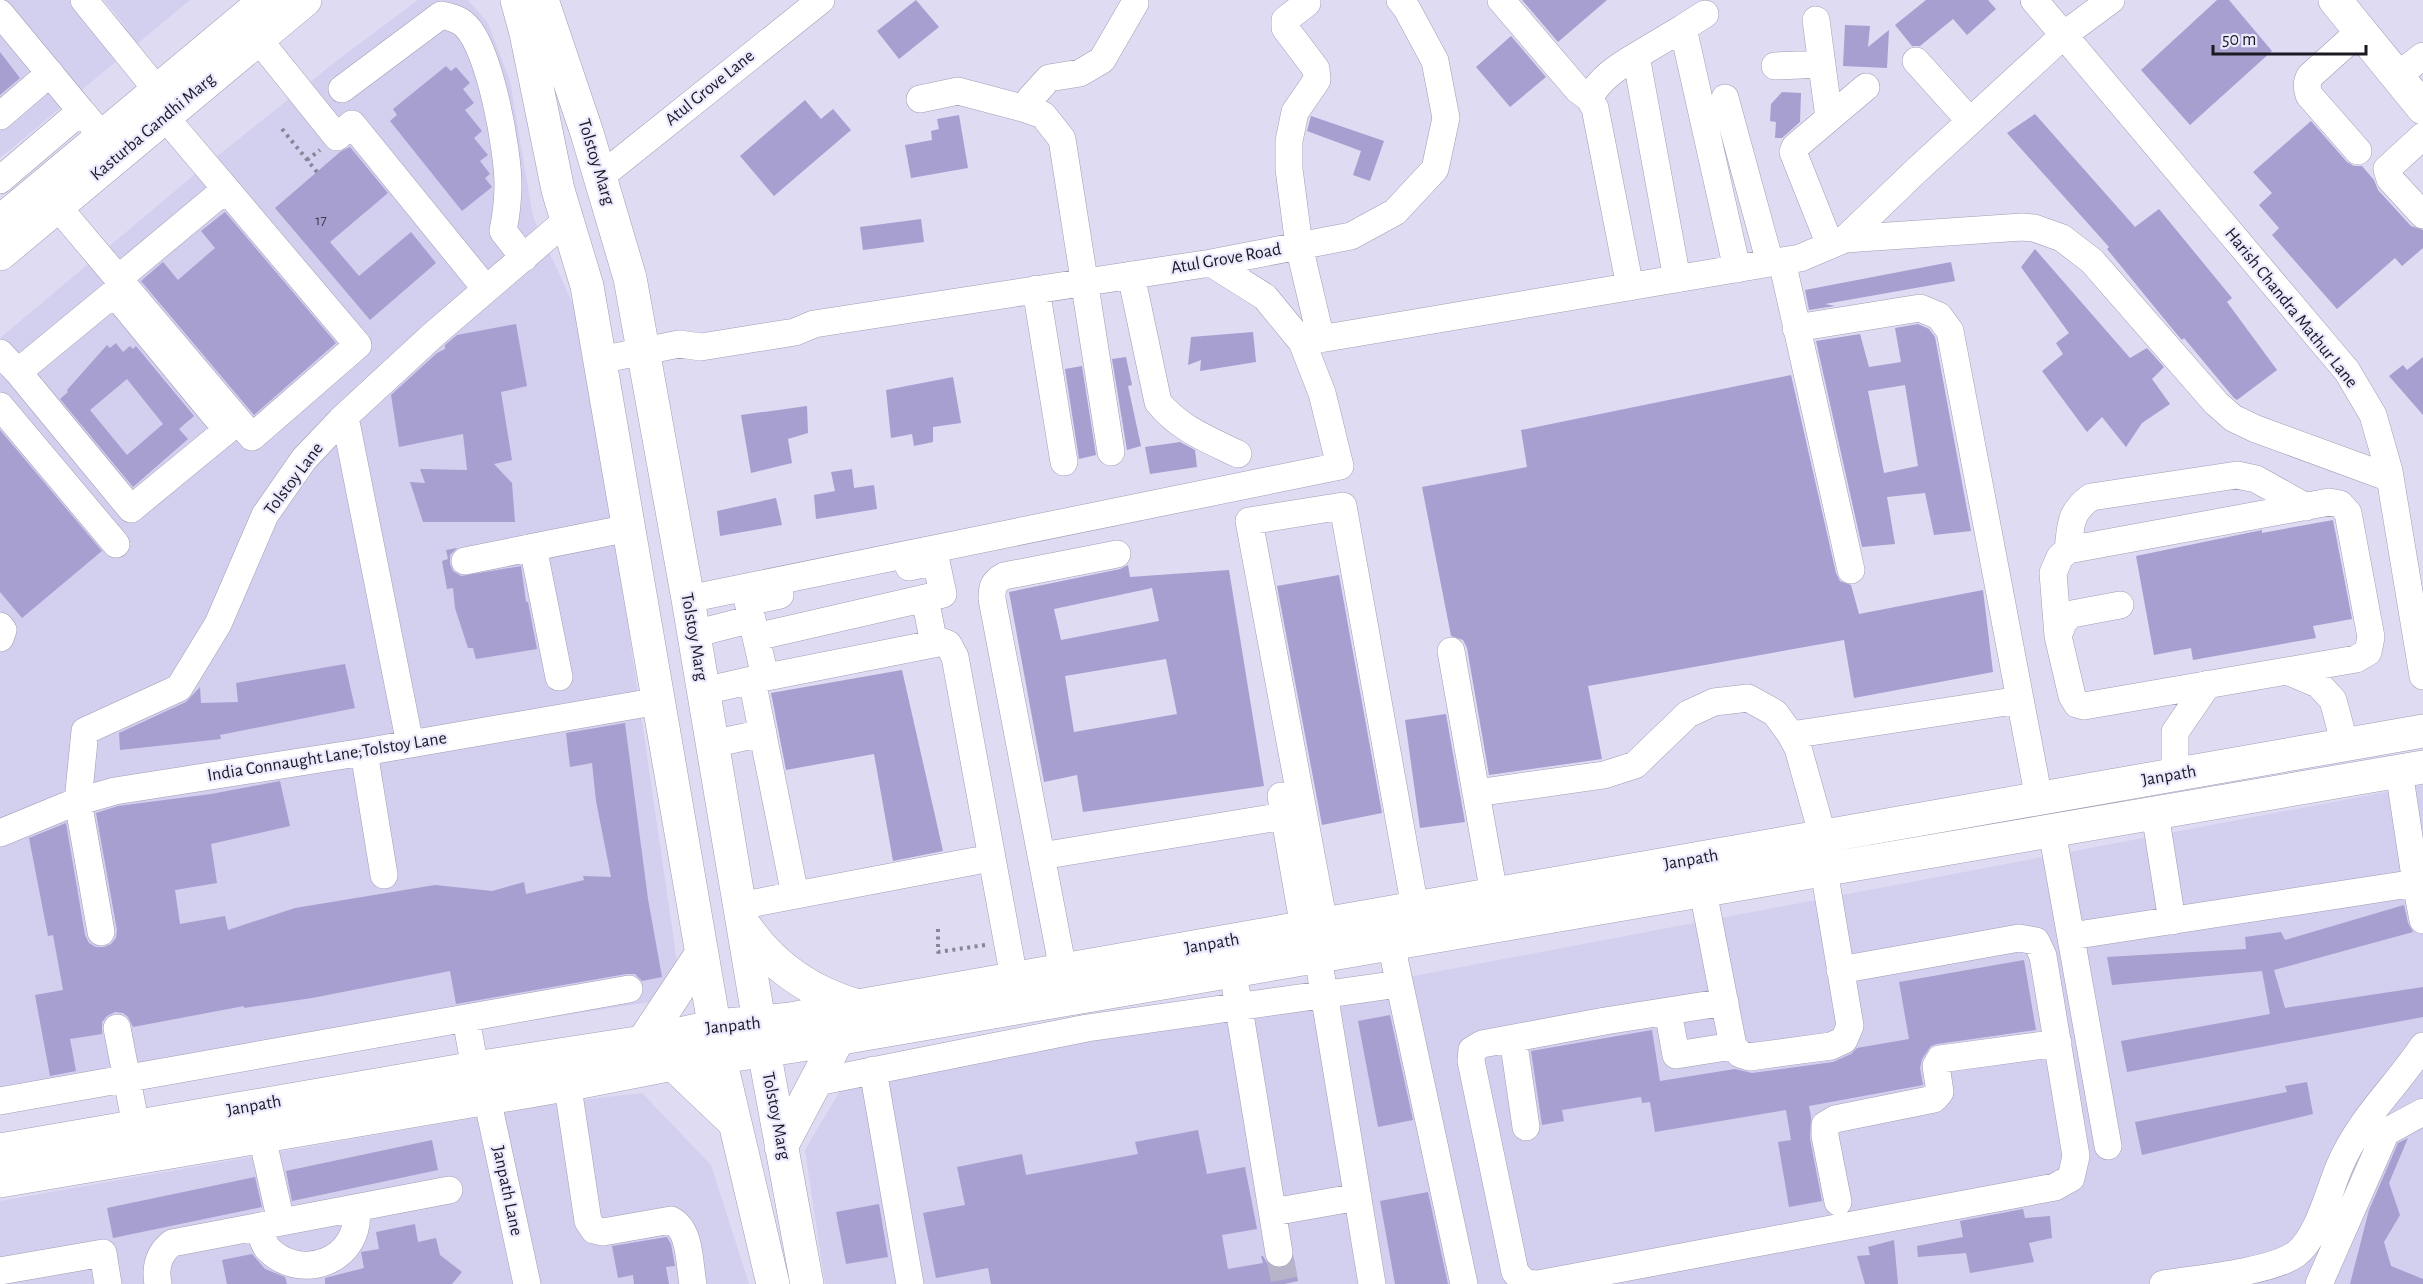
<svg xmlns="http://www.w3.org/2000/svg" width="2423" height="1284" viewBox="0 0 2423 1284" font-family="'Alegreya Sans',sans-serif">
<style>
.built{fill:#d3cfef}
.building{fill:#a69fcf;fill-rule:evenodd}
.lines{fill:none;stroke-linecap:round;stroke-linejoin:round}
.minor-tunnel{stroke:#b7b4c9;stroke-width:27;stroke-dasharray:27 14;stroke-linecap:butt}
.minor-casing{stroke:#a09db4;stroke-width:28}
.major-casing{stroke:#a09db4;stroke-width:34}
.path{stroke:#878596;stroke-width:4;stroke-dasharray:3 4.5;stroke-linecap:butt}
.minor{stroke:#fff;stroke-width:27}
.major{stroke:#fff;stroke-width:33}
.labels{text-anchor:middle;dominant-baseline:central;stroke-width:4.5;stroke-linejoin:round;paint-order:stroke}
.number-label{font-size:15px;fill:#3e3b4e}
.street-label{font-size:18px;fill:#1b1a23;stroke:#ebe9fd}
</style>
<rect width="100%" height="100%" fill="#dedbf3"/>
<!-- built -->
<path class="built" d="M0,0H99L131,33L104,0H190L0,158Z
M418,0H468L488,23L510,81L533,217L585,330L677,962L650,1002L0,1104V338L206,165L339,59Z
M2423,785V1284H825L805,1150L844,1084Z
M642,1093L711,1165L749,1284H0V1201L570,1101Z"/>
<!-- building -->
<path class="building" d="M916,0L939,27L899,59L877,31Z
M1522,0H1607L1558,42Z
M1926,0H1988L1996,9L1967,35L1953,19L1920,46H1912L1895,25Z
M2217,0H2229L2272,51L2190,125L2141,70Z
M1845,25L1870,26L1868,47L1889,30L1887,68L1843,66Z
M1511,36L1546,77L1510,107L1476,67Z
M0,52L20,78L0,95Z
M446,66L451,71L456,67L470,83L463,89L474,103L465,110L482,131L474,138L488,155L480,161L490,174L485,178L492,187L462,211L390,121L397,115L393,109Z
M1782,92L1801,93L1800,122L1782,138H1775L1776,122L1770,121L1771,104Z
M805,100L821,119L833,109L851,130L774,196L740,156Z
M2035,114L2135,227L2159,209L2232,298L2227,302L2277,370L2237,400L2234,398L2184,338L2182,340L2175,332L2107,249L2109,247L2007,133Z
M959,115L968,168L911,178L905,145L932,140L931,131L939,129L937,119Z
M1311,116L1384,141L1370,181L1353,175L1361,151L1307,131Z
M2311,121L2347,162L2354,166H2362L2374,180L2378,190L2411,226L2423,230V248L2402,266L2395,258L2337,309L2272,235L2279,228L2259,205L2272,193L2253,172Z
M350,147L388,193L330,242L359,276L411,232L436,263L370,320L275,208L340,152Z
M225,212L336,343L254,415L141,281L163,262L178,280L215,248L201,231Z
M921,219L924,242L863,250L860,227Z
M2035,249L2130,358L2147,348L2164,367L2152,379L2170,404L2142,423L2126,447L2102,417L2087,432L2042,371L2063,354L2056,343L2069,333L2021,267Z
M1951,262L1955,281L1825,304L1835,306L1809,310L1805,290Z
M516,324L527,386L501,392L512,460L494,464L512,483L515,522H423L410,482L425,483L420,469L467,470L463,434L399,447L391,395L437,353L445,349V345L457,335Z
M1918,324L1929,329L1935,337L1971,531L1934,535L1925,493L1887,497L1895,544L1862,547L1816,341L1860,334L1869,367L1901,362L1895,328ZM1905,385L1918,466L1884,473L1868,391Z
M1253,332L1256,362L1200,371L1201,360L1188,365L1191,337Z
M116,343L123,352L130,346L133,349L136,346L194,416L179,429L188,439L133,487L60,399L68,392L67,390L107,345L110,348ZM127,379L163,424L127,455L90,410Z
M1126,357L1132,385L1128,386L1141,446L1127,450L1112,359Z
M2423,357V415L2389,376L2403,365L2407,370Z
M1082,366L1096,455L1079,459L1065,369Z
M1791,375L1836,573L1840,581L1851,585L1859,614L1983,590L1993,672L1854,698L1844,640L1588,686L1602,759L1489,775L1467,648L1463,640L1451,636L1422,487L1527,467L1521,430Z
M953,377L961,423L933,427V442L914,446L912,434L891,438L886,390Z
M807,406L808,433L788,439L792,463L751,473L741,415Z
M0,430L102,551L22,618L0,592Z
M1180,442L1195,450L1197,467L1150,474L1145,447Z
M852,469L854,488L874,485L877,509L816,519L814,495L835,491L831,472Z
M776,498L782,525L720,536L717,511Z
M2333,520L2352,619L2313,626L2316,638L2193,660L2191,648L2154,655L2136,556L2262,530V533Z
M457,548L450,555V564L453,571L461,576L521,566L526,602H528L537,649L476,659L473,648H468L455,608L453,588L447,589L442,561L448,559L446,550Z
M1128,565L1130,577L1229,570L1264,786L1083,812L1077,775L1044,782L1009,592L1120,569ZM1152,588L1159,621L1061,640L1054,609ZM1166,659L1177,714L1074,732L1065,676Z
M1339,575L1382,813L1322,825L1277,586Z
M345,664L355,708L220,735L221,739L120,750L119,733L186,702L200,687L201,703L238,702L236,683Z
M902,670L943,851L893,861L874,754L786,770L771,693Z
M1446,714L1465,822L1420,828L1405,720Z
M625,723L648,899L662,977L642,981L635,974H626L456,1004L450,971L312,998L244,1008V1006L133,1027L128,1017L123,1013L115,1012L107,1016L102,1022V1034L70,1039L76,1071L50,1076L35,995L63,990L53,935L48,936L29,838L66,823L85,935L89,943L96,947H104L111,944L116,938L117,930L96,813L118,806L211,794L280,781L290,826L211,844L217,883L175,890L180,924L225,916L228,930L295,908L435,885L492,891L524,882L526,894L584,880L583,876L611,877L596,801L592,763L570,767L566,733Z
M2404,905L2408,923L2413,932L2274,970L2285,1008L2423,987V1017L2127,1072L2121,1041L2270,1014L2262,971L2112,985L2107,957L2246,949L2245,937L2281,932L2285,940Z
M2024,960L2036,1030L1937,1044L1931,1046L1922,1059L1920,1068L1923,1085L1809,1106L1811,1117L1810,1139L1822,1201L1789,1207L1778,1142L1791,1140L1786,1110L1655,1132L1650,1102L1642,1103L1641,1097L1562,1110L1564,1121L1542,1125L1531,1051L1652,1030L1660,1081L1735,1069L1752,1073L1833,1062L1851,1054L1857,1048L1909,1039L1899,982Z
M1390,1015L1413,1120L1378,1127L1358,1021Z
M2307,1082L2313,1114L2142,1155L2135,1122L2287,1092L2285,1086Z
M1198,1130L1207,1174L1245,1167L1257,1229L1222,1235L1228,1269L1263,1263L1261,1256H1263L1267,1263L1274,1268L1281,1269L1288,1266L1294,1259L1298,1281L1284,1284H991L988,1268L936,1278L923,1213L965,1205L957,1167L1022,1154L1026,1175L1138,1154L1135,1142Z
M2408,1138L2389,1183L2400,1215L2384,1242L2391,1266L2423,1279V1284H2350L2369,1210L2398,1143Z
M432,1140L438,1170L292,1201L286,1171Z
M255,1177L262,1207L113,1238L107,1208Z
M1428,1192L1448,1284H1395L1380,1201Z
M879,1204L888,1257L846,1264L836,1212Z
M2023,1209L2025,1218L2050,1216L2052,1238L2029,1243L2034,1262L1970,1273L1966,1253L1918,1257L1917,1246L1963,1237L1960,1221Z
M415,1224L418,1242L436,1238L440,1255L462,1272L452,1284H325V1278L364,1268L361,1252L379,1249L376,1232Z
M667,1237L671,1244L675,1266L666,1267L669,1284H634L633,1275L618,1278L612,1246Z
M1894,1240L1898,1284H1865L1857,1256L1870,1255L1868,1247Z
M252,1254L265,1269L285,1277L287,1284H227L222,1260Z"/>
<g class="lines">
<!-- minor-tunnel -->
<path class="minor-tunnel" d="M1279,1253L1285,1284"/>
<defs>
<path id="minor" d="M84,0L157,90
M1307,0V3L1285,20V28L1316,69L1317,80L1295,112L1289,141V169L1299,246L1321,339
M1501,0L1578,90L1589,98
M2034,0L2347,371L2373,415L2389,471L2423,676
M0,13L81,111
M1705,14L1683,28L1737,269
M1816,20L1829,118
M258,39L337,137L352,124L486,289
M1636,56L1683,28
M1916,61L1970,121
M1775,66L1822,64
M2397,76L2423,56
M342,89L441,15C451,17 459,19 466,26C490,50 508,150 508,185C508,200 506,216 503,231L524,258
M1725,98L1770,263
M920,99L958,91L1026,109L1043,115L1062,139L1111,452
M1026,109L1030,99L1049,78L1080,73L1102,60L1135,3
M0,116L50,73
M2423,136L2387,169L2390,179L2423,215
M2358,151L2309,95C2307,87 2306,83 2310,76L2360,31
M600,177L821,0
M0,180L81,111L102,136
M57,206L252,437L358,345L165,117
M1845,239L2022,227L2034,228L2062,238L2092,261L2216,403L2233,418L2256,429L2390,478
M1830,245L1793,152L1795,147L1866,87
M1782,261L1851,570
M1211,263L1265,297L1302,342L1800,258L1845,239L1918,169L2065,34L2111,0
M1131,275L1158,402C1178,428 1209,440 1238,454
M119,278L226,189
M1630,287L1595,108L1589,98C1601,78 1616,68 1636,56L1677,279
M1036,289L1064,462
M114,293L227,430L131,509L18,372Z
M1796,328L1920,308L1939,316L1950,331L2039,799
M0,353L18,372
M600,360L679,344L701,347L795,332L814,324L1211,263L1351,236L1395,212L1435,169L1446,118L1435,61L1407,9L1400,0
M0,406L116,544
M345,417L410,744
M533,547L559,677
M2068,550C2071,525 2069,513 2091,497L2237,475L2256,479L2306,507
M465,561L629,528
M925,598L934,644
M688,599L1340,466L1322,393L1302,342
M0,626L3,630L0,638
M694,634L752,619
M2058,636L2053,573L2060,557L2068,550L2329,502L2340,504L2348,513L2371,637L2368,652L2356,659L2084,706L2077,704L2072,696L2058,636L2064,621L2072,614L2120,605
M756,637L943,594L936,561L909,567
M1451,651L1476,793L1604,775L1635,765L1688,714L1714,702L1748,698L1775,713L1791,735L2020,700
M2287,671L2318,684L2333,700L2345,745
M765,677L748,602L780,595
M704,691L752,680
M1791,735L1798,748L1823,837
M712,744L763,733
M364,752L384,875
M2175,775V732L2208,684
M1476,793L1494,894
M1281,796L1304,928
M2155,813L2172,921
M2052,831L2108,1146
M0,833L73,803L115,791L364,752L659,701
M1041,856L1284,816
M2416,883L2423,920
M1703,891L1733,1046L1740,1054L1750,1057L1831,1046L1844,1040L1850,1026L1824,870
M795,895L752,680L943,642L948,644L955,657L1014,978
M739,906L975,861
M1324,924L1249,521L1343,506L1415,908
M101,932L78,801L85,731L179,688L218,624L265,515L304,459L341,420L433,335L567,220
M2071,936L2416,883L2399,771
M1391,944L1464,1284
M1318,957L1372,1284
M1063,970L992,599C992,587 993,582 1004,576L1117,554
M1236,990L1279,1253
M1668,1011L1676,1055L1733,1046
M466,1019L475,1068
M117,1028L136,1126
M1513,1038L1526,1127
M873,1070L910,1284
M817,1082L1087,1028L1399,984
M565,1085L570,1101L588,1221L594,1230L603,1232L671,1220C691,1230 689,1263 693,1284
M487,1098L527,1284
M0,1101L629,989
M262,1137L281,1222
M1838,1202L1825,1136V1125L1835,1119L1934,1099L1940,1092L1936,1066L1940,1059L2058,1043
M1273,1212L1358,1197
M258,1227C261,1234 263,1242 267,1248C301,1284 363,1260 356,1208
M0,1271L103,1253L108,1284
M158,1284C155,1267 158,1254 172,1243L449,1190
M1536,1284L1525,1283L1515,1272L1471,1061L1472,1050L1482,1044L1605,1021L1725,1002
M1538,1284L2055,1187L2071,1178L2076,1156L2043,956L2036,941L2019,938L1840,970
M2163,1284C2196,1279 2271,1272 2296,1254C2318,1238 2329,1190 2340,1165C2361,1117 2395,1088 2423,1046
M2319,1284L2386,1132L2423,1112"/>
<path id="major" d="M517,0L526,33L558,190L587,286L720,1059L773,1284
M542,0L587,133L630,278L688,599L764,1051L807,1284
M2335,0L2423,108
M0,222L266,0
M0,254L305,0
M743,923C771,966 809,992 858,1006
M643,1042L702,953
M673,1064L735,1123
M781,1147L838,1039
M0,1150L475,1068L643,1042L716,1026L791,1019L858,1006L2423,731
M0,1181L565,1085L673,1064L795,1046L2423,767"/>
</defs>
<!-- minor casing -->
<use href="#minor" class="minor-casing"/>
<!-- major casing -->
<use href="#major" class="major-casing"/>
<!-- path -->
<path class="path" d="M282,129L317,172
M307,160L320,150
M938,929V952L985,945"/>
<!-- minor -->
<use href="#minor" class="minor"/>
<!-- major -->
<use href="#major" class="major"/>
</g>
<g class="labels">
<!-- number labels -->
<g class="number-label">
<text x="321" y="220">17</text>
</g>
<!-- street labels -->
<g class="street-label">
<text transform="translate(710 88) rotate(-39)">Atul Grove Lane</text>
<text transform="translate(153 127) rotate(-40)">Kasturba Gandhi Marg</text>
<text transform="translate(596 162) rotate(73)">Tolstoy Marg</text>
<text transform="translate(1226 259) rotate(-10)">Atul Grove Road</text>
<text transform="translate(2291 308) rotate(51)">Harish Chandra Mathur Lane</text>
<text transform="translate(294 479) rotate(-53)">Tolstoy Lane</text>
<text transform="translate(694 637) rotate(80)">Tolstoy Marg</text>
<text transform="translate(327 757) rotate(-9)">India Connaught Lane;Tolstoy Lane</text>
<text transform="translate(2169 776) rotate(-10)">Janpath</text>
<text transform="translate(1691 860) rotate(-10)">Janpath</text>
<text transform="translate(1212 944) rotate(-10)">Janpath</text>
<text transform="translate(733 1026) rotate(-6)">Janpath</text>
<text transform="translate(254 1106) rotate(-10)">Janpath</text>
<text transform="translate(776 1116) rotate(79)">Tolstoy Marg</text>
<text transform="translate(507 1191) rotate(78)">Janpath Lane</text>
</g>
</g>
<!-- scale -->
<path d="M2213 45v9h153v-9" fill="none" stroke="#1b1a23" stroke-width="3"/>
<text x="2222" y="45" font-size="18" fill="#1b1a23" stroke="#ebe9fd" stroke-width="4.5" paint-order="stroke">50 m</text>
</svg>
